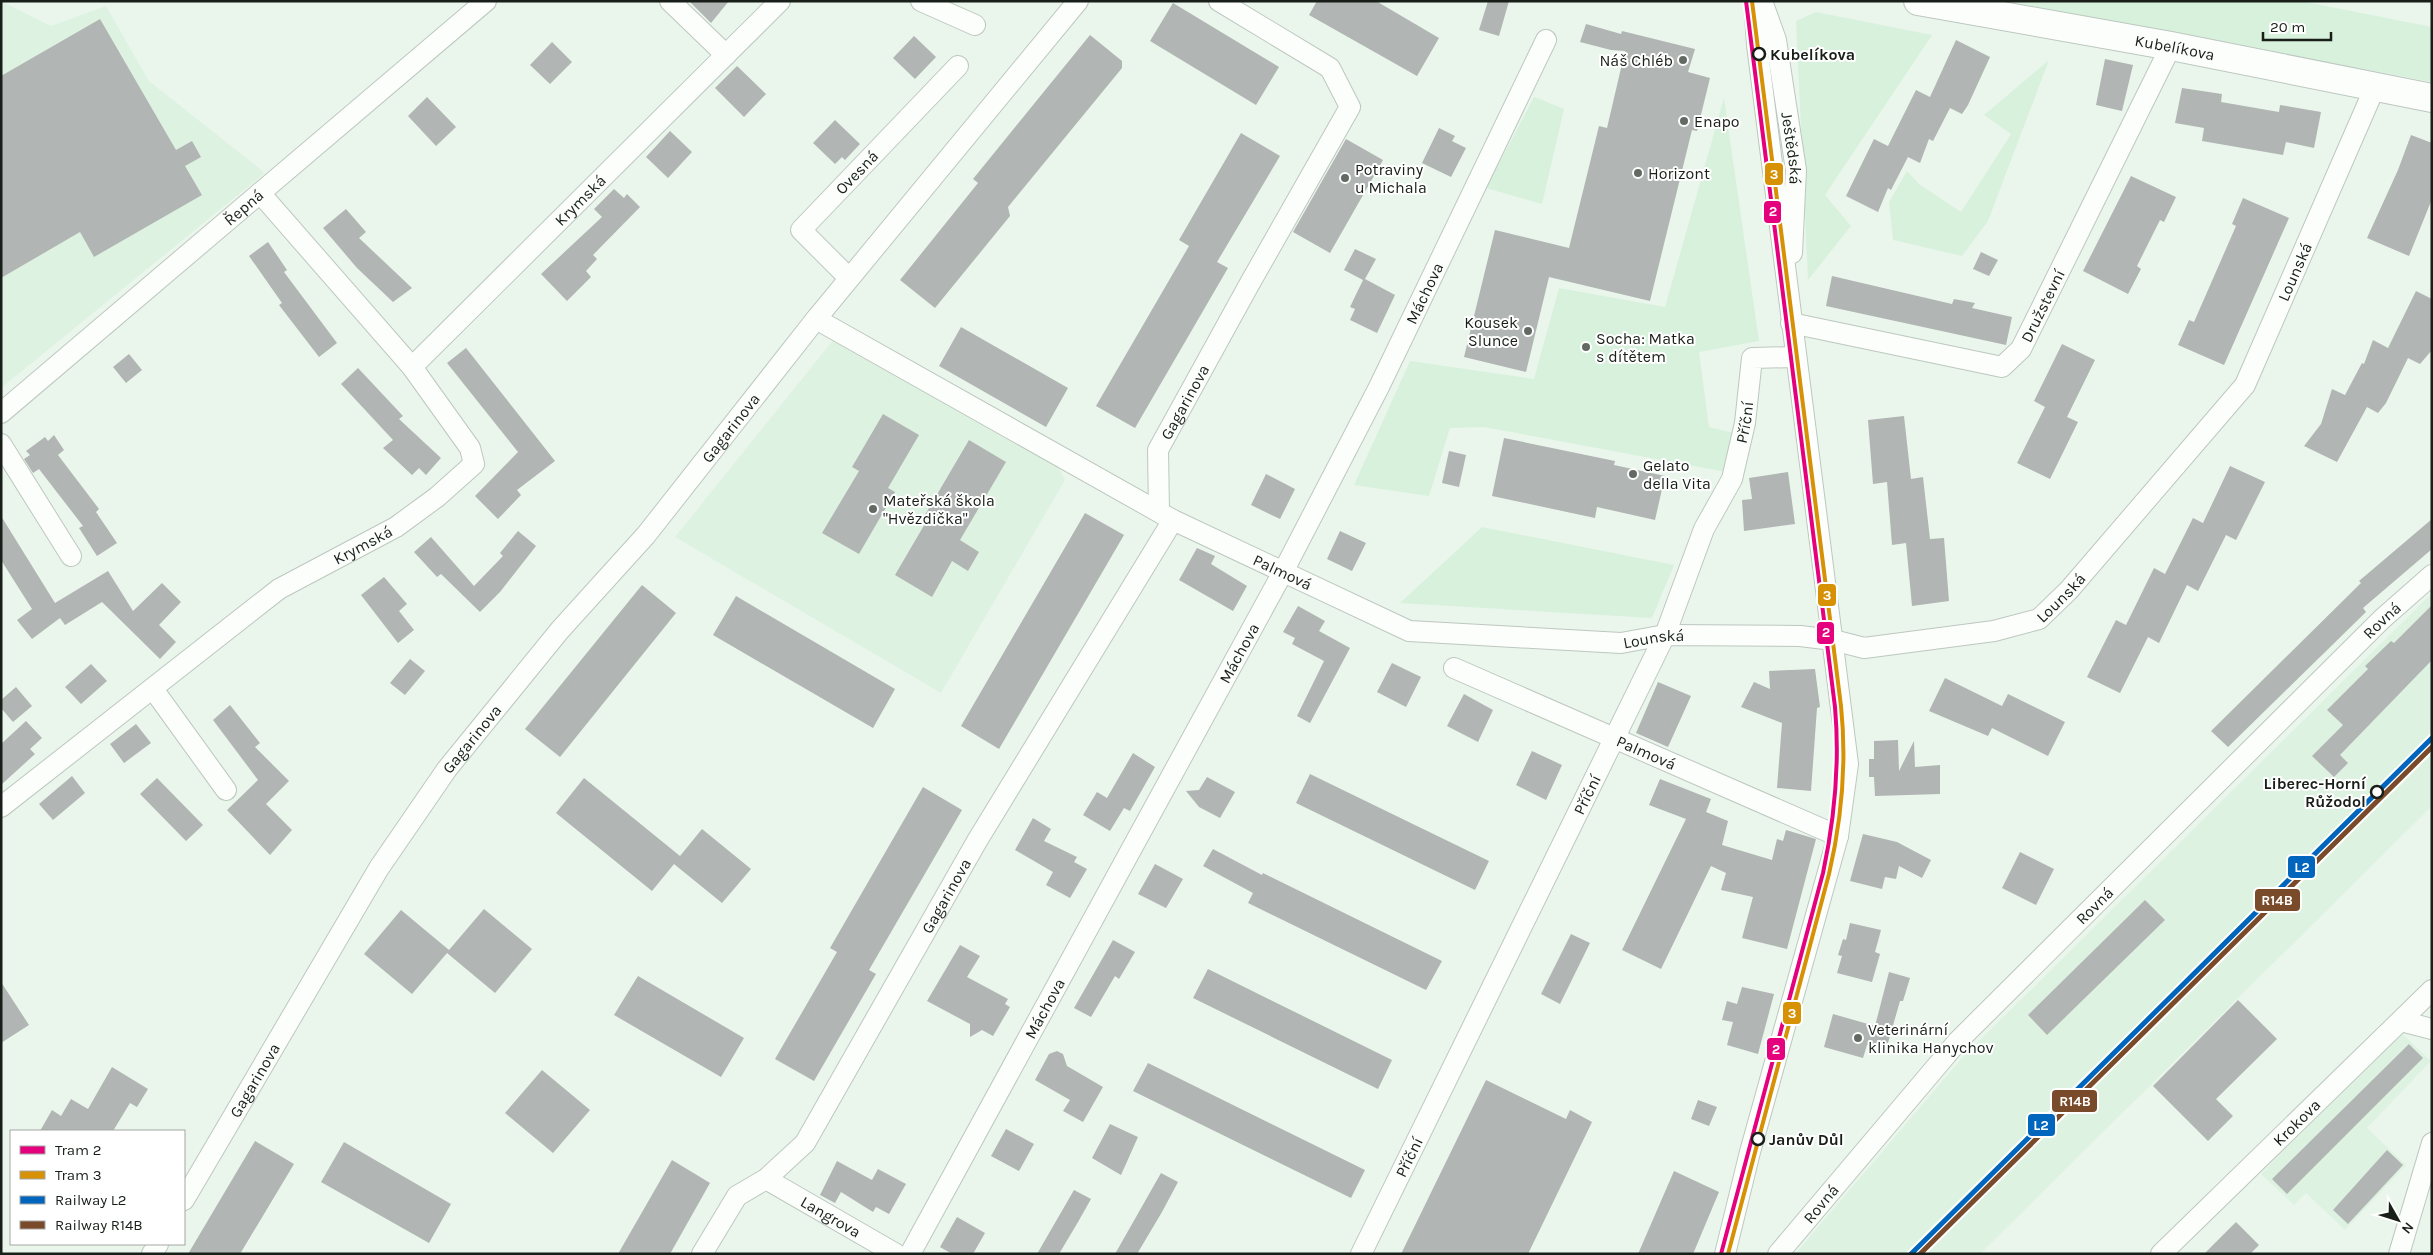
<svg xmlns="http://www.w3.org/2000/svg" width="2433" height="1255" viewBox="0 0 2433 1255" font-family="Karla,sans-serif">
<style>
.built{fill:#def2e1}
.green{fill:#d8f1dd}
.building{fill:#b1b5b4}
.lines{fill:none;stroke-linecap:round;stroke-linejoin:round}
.street-casing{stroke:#bdc7bf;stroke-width:22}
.secondary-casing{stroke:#bdc7bf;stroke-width:30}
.street{stroke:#fcfefc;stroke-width:20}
.secondary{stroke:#fcfefc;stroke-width:28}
.rail-1-casing{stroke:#fff;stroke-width:9}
.rail-2-casing{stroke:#fff;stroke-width:9}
.rail-1{stroke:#0065bd;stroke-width:5}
.rail-2{stroke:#7a4b2a;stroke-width:5}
.tram-1-casing{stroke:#fff;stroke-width:8}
.tram-2-casing{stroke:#fff;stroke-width:8}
.tram-1{stroke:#e5007d;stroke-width:4}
.tram-2{stroke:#d69204;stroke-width:4}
.stop-dot{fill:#fff;stroke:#181f19;stroke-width:2.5}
.poi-dot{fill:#626a63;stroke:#fff;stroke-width:2}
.labels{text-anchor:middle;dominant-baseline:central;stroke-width:4;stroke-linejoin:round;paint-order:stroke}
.street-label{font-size:16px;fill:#181f19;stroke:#fff}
.stop-label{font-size:16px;font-weight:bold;fill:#181f19;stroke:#fff;text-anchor:start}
.poi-label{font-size:16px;fill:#181f19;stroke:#fff;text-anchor:start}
.line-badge{stroke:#fff;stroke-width:2}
.badge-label{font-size:14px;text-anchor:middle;font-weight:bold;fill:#fff}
</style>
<rect width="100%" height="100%" fill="#eaf6ec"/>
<!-- built -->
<path class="built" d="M1,1L51,26L106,6L149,81L265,173L1,388Z
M834,339L1058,466L1065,480L941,693L675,537Z
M2432,593V806L1980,1254H1795L1962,1058Z
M2398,1030L2431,1061L2367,1128L2406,1165L2345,1230L2306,1193L2294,1205L2261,1174Z"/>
<!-- green -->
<path class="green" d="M2004,1H2301L2432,27V82Z
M1816,12L1932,35L1825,195L1851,226L1808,280L1796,21Z
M2049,60L1988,221L1962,256L1893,240L1889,202L1907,171L1919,184L1961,212L2011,134L1984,115Z
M1534,97L1564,109L1542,204L1486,188Z
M1724,98L1759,341L1699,352L1709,427L1738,434L1726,472L1484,427L1450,428L1429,496L1354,485L1410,361L1534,379L1559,288L1665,307Z
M1482,527L1674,565L1652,618L1400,603Z"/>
<!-- building -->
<path class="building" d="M689,1H729L711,23Z
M1317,1H1376L1439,38L1417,76L1309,15Z
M1488,1H1509L1499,36L1479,30Z
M1173,3L1279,67L1256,105L1150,41Z
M100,19L176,150L192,141L201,157L185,166L202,195L94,257L80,232L1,278V76Z
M1586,24L1621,34L1622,31L1695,49L1688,72L1710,78L1697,131L1692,130L1650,301L1549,277L1526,372L1464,357L1495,230L1569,248L1599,126L1607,128L1625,51L1611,50L1580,42Z
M1090,35L1122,61V68L1008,207L1010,216L935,308L900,280L978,183L973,179Z
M914,36L936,57L915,79L893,58Z
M1956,40L1990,57L1968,105L1962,114L1950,108L1933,141L1929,139L1920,163L1908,157L1891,190L1888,188L1878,212L1846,196L1874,139L1888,146L1916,90L1930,97Z
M552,42L572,62L550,84L530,65Z
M2105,59L2133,65L2122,111L2096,105Z
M737,66L766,94L744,117L715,88Z
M2182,88L2222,94L2221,102L2279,112L2280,105L2321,112L2314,148L2286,142L2283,155L2202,141L2204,128L2175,123Z
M427,97L456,127L436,146L408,116Z
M835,120L860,144L845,160L842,157L835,164L813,143Z
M1439,128L1455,136L1452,141L1466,148L1451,177L1422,163Z
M670,131L692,152L668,178L646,157Z
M1241,133L1280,156L1217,262L1228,268L1135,428L1096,406L1189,246L1179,240Z
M2411,135L2432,143V199L2409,256L2367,238L2398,170Z
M1346,139L1383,160L1330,253L1293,232Z
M2131,176L2176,197L2164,222L2160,220L2137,266L2141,269L2128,294L2083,271Z
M614,189L624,198L627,194L640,207L593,255L597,259L586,271L591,277L567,301L541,274L602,217L594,209Z
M2243,198L2289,218L2224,365L2178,345L2189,320L2194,322L2236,226L2232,224Z
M346,209L366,232L359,238L412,288L393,302L357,268L323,228Z
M268,242L287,270L284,272L337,343L319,357L279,305L282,303L249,256Z
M1355,249L1376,259L1365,279L1395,295L1377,333L1350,320L1355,309L1350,307L1363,280L1344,270Z
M1981,252L1998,260L1989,276L1973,269Z
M1832,276L1952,304L1954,299L1975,303L1972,308L2012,317L2006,345L1826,306Z
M2416,291L2432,299V350L2420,364L2408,358L2386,403L2378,413L2367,407L2337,462L2304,446L2321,424L2332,389L2345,395L2362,363L2364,364L2373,340L2388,348Z
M961,327L1068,388L1046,427L939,366Z
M2062,344L2095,360L2067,417L2078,422L2050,479L2017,463L2045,407L2034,401Z
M466,348L555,461L517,490L521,495L498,519L475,496L518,452L447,363Z
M129,354L142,370L126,383L113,367Z
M358,368L403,416L399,419L441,458L426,475L419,468L412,475L383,448L393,440L341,384Z
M883,414L919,435L888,488L895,492L859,554L822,533L859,471L852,467Z
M1904,416L1911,479L1923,477L1930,539L1944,538L1949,601L1912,606L1906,543L1892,545L1887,482L1873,484L1868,420Z
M54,435L64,450L58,455L99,509L96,512L117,543L97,556L79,528L83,526L39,469L33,473L24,459L30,455L26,451L45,437L48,441Z
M1504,438L1615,461L1614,465L1665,476L1655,520L1597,507L1595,518L1492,496Z
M969,440L1006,462L960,540L979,552L968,571L952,561L932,597L895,575L926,522L922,520Z
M1449,451L1466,455L1459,487L1442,483Z
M2230,466L2265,482L2236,540L2226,535L2198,591L2187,585L2159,643L2148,637L2120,693L2087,677L2116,620L2126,625L2154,568L2165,574L2193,518L2203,523Z
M1788,472L1795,524L1744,531L1742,500L1752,499L1749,478Z
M1266,474L1295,489L1280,519L1251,505Z
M1085,513L1124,535L999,749L961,726Z
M1,516L55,603L108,571L133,611L162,583L181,602L159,625L176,642L160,659L102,602L65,625L60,618L32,639L17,620L32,609L1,560Z
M2432,519V549L2363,608L2366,612L2228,747L2211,731L2361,583L2359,581Z
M518,531L536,546L500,592L480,612L441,574L437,577L414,552L431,537L474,586L503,556L500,553Z
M1340,531L1366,543L1352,571L1327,559Z
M1197,548L1215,556L1211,564L1247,586L1233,611L1179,580Z
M384,577L407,604L399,611L414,630L398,643L361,595Z
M642,585L676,613L560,757L525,729Z
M736,596L895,689L873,728L713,635Z
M2432,605V660L2340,755L2348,763L2334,777L2312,756L2343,725L2327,710L2368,669L2365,666L2391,641L2394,643Z
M1298,606L1325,621L1319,631L1350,648L1310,723L1297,716L1324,661L1292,644L1295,638L1283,632Z
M410,659L425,671L405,695L390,683Z
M1392,663L1421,677L1406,707L1377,692Z
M91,664L107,681L81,704L65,687Z
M1815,669L1820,707L1817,708L1811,791L1777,788L1782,723L1741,707L1754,682L1770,689L1769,671Z
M1945,678L2002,706L2008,694L2065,722L2048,756L1992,728L1988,736L1929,711Z
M1658,682L1691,696L1668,747L1636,733Z
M16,687L32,706L13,722L1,708V700Z
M1464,694L1493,710L1478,742L1447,726Z
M230,705L260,743L255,747L289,781L266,804L292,830L270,855L227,810L258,780L213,720Z
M26,721L42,738L30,749L35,754L1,785V744Z
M136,724L151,743L124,763L110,744Z
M1898,740L1899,771L1914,741L1915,767L1940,765V794L1875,796L1874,777H1869V759H1874V741Z
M1532,751L1562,765L1546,800L1516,785Z
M1133,753L1155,767L1130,811L1124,808L1110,831L1083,815L1097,792L1107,798Z
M1310,774L1489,861L1475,890L1296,803Z
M72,776L85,793L53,820L39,804Z
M1207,777L1235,792L1220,818L1199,807L1186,791L1199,790Z
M157,778L203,825L186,841L140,794Z
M584,778L680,856L702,829L751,869L722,903L674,864L652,891L556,813Z
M1660,779L1711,799L1706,812L1728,821L1722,845L1772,860L1777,839L1783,841L1786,830L1816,839L1787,949L1742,938L1753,897L1721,890L1726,873L1711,866L1661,969L1622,950L1686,819L1649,805Z
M923,787L962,810L869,970L876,974L814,1081L775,1059L837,952L830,948Z
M1033,818L1051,829L1044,841L1077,857L1074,862L1087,869L1070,898L1046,885L1053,872L1015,850Z
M1863,834L1897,842L1931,860L1922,878L1899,866L1896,879L1885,877L1882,889L1850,881Z
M1213,849L1262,875L1263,873L1442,961L1426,990L1248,903L1253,893L1203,866Z
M2020,852L2054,869L2036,905L2002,888Z
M1155,864L1183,879L1166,908L1138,894Z
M2145,900L2165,920L2047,1035L2028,1015Z
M484,909L532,949L495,993L447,953L412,994L364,954L401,910L449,950Z
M1850,923L1881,930L1875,952L1880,954L1872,982L1837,973L1842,956L1838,955L1843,939L1846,940Z
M1571,934L1590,943L1560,1004L1541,994Z
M1113,940L1135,952L1119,979L1115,976L1091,1017L1074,1008Z
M960,945L980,956L967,977L1008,999L1005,1004L1010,1007L993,1036L982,1030L970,1037V1024L927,1001Z
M1208,969L1392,1060L1378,1089L1193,998Z
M1889,972L1910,978L1903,1001H1900L1886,1050L1867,1045L1863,1058L1824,1047L1833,1014L1875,1026Z
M638,976L744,1038L721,1077L614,1015Z
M1,982L29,1025L1,1043Z
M1742,987L1774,994L1758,1054L1727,1045L1733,1022L1722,1020L1727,1001L1737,1004Z
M2238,1000L2277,1039L2216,1099L2233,1116L2208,1141L2153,1086Z
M2409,1044L2423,1058L2287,1194L2272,1179Z
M1057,1051L1063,1054L1067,1066L1103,1087L1083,1122L1063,1111L1070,1100L1035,1080L1049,1054Z
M1148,1063L1365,1170L1351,1198L1133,1091Z
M112,1067L148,1089L137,1107L130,1103L113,1131H40L52,1110L61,1116L71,1099L88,1109Z
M542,1070L590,1110L553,1153L505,1113Z
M1486,1080L1566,1119L1570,1110L1592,1122L1528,1254H1401Z
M1698,1100L1717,1107L1709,1126L1691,1119Z
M1110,1124L1138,1137L1121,1175L1092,1158Z
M1006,1129L1034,1144L1019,1171L991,1156Z
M255,1141L294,1164L240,1254H188Z
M344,1142L451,1204L429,1243L321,1182Z
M2387,1150L2403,1165L2348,1224L2333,1210Z
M672,1160L710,1183L670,1254H618Z
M837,1161L872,1180L878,1169L906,1184L889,1214L876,1207L873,1212L841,1192L835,1203L820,1195Z
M1674,1171L1719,1192L1693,1254H1638Z
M1161,1173L1178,1182L1162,1212L1137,1254H1115Z
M1074,1190L1091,1199L1078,1222L1059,1254H1037Z
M957,1217L985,1233L973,1254H952L940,1247Z
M2236,1222L2259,1245L2250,1254H2204Z"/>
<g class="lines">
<defs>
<g id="street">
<path d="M670,1L726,55"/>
<path d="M921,1L975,25"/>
<path id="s1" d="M1762,1L1776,40L1796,170L1792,253"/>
<path d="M260,193L412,367"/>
<path id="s2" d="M849,278L801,230L958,66"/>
<path id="s3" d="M816,319L1173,520L1409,631L1621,643L1665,635L1800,636L1833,640L1864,648L1994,631L2039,619L2069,590L2245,385L2375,87"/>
<path id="s4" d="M1791,323L2002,367L2021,349L2171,46"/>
<path id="s5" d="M1,413L486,1"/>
<path d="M1,444L71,556"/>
<path id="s6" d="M1159,511L1158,450L1250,283L1350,107L1330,68L1219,1"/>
<path id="s7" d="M1454,668L1838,836"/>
<path d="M153,689L226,790"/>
<path id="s8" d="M1,807L279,589L396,527L437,497L474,464L470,448L412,367L780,1"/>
<path d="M2401,1021L2432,1029"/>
<path id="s9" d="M766,1179L896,1254"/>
<path id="s10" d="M184,1200L379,868L447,769L560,630L646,535L816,319L1078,1"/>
<path d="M152,1254L158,1244"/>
<path id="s11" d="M702,1254L737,1196L766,1179L805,1143L977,841L1173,520"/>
<path id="s12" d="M910,1254L1283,572L1379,387L1546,40"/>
<path id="s13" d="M1361,1254L1665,635L1704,529L1732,479L1745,423L1752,358L1795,357"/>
<path d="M1725,1254L1750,1152L1838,836L1848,764L1757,45L1754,1"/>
<path id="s14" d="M1778,1254L1958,1041L2382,619L2432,575"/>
<path id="s15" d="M2161,1254L2432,990"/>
<path d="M2399,1254L2432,1143"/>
</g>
<g id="secondary">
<path id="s16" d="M1918,1L2171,46L2432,98"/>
</g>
</defs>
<!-- street casing -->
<use href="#street" class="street-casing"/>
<!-- secondary casing -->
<use href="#secondary" class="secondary-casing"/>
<!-- street -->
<use href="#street" class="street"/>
<!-- secondary -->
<use href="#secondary" class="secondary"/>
<defs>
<path id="rail-1" d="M1911,1254L2432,738"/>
<path id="rail-2" d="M1920,1254L2432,747"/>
</defs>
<!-- rail-1 casing -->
<use href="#rail-1" class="rail-1-casing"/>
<!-- rail-2 casing -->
<use href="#rail-2" class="rail-2-casing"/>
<!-- rail-1 -->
<use href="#rail-1" class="rail-1"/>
<!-- rail-2 -->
<use href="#rail-2" class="rail-2"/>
<defs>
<path id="tram-1" d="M1721,1254L1823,873C1835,817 1840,764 1835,707L1746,1"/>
<path id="tram-2" d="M1728,1254L1829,874C1842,818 1847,764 1841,706L1752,1"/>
</defs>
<!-- tram-1 casing -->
<use href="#tram-1" class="tram-1-casing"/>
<!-- tram-2 casing -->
<use href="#tram-2" class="tram-2-casing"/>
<!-- tram-1 -->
<use href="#tram-1" class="tram-1"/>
<!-- tram-2 -->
<use href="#tram-2" class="tram-2"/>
</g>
<!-- markers -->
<g class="stop-dot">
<circle cx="1759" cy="54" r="6"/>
<circle cx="2377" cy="792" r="6"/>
<circle cx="1758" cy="1139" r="6"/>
</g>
<g class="poi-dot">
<circle cx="1683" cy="60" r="5"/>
<circle cx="1684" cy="121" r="5"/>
<circle cx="1638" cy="173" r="5"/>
<circle cx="1345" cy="178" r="5"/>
<circle cx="1528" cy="331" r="5"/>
<circle cx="1586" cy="347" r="5"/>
<circle cx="1633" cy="474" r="5"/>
<circle cx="873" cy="509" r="5"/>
<circle cx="1858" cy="1038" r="5"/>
</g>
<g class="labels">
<!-- street labels -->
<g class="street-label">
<text stroke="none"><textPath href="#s16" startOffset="261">Kubelíkova</textPath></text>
<text stroke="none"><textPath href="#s1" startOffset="151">Ještědská</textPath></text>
<text stroke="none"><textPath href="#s2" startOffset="148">Ovesná</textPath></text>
<text stroke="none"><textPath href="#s8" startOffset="939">Krymská</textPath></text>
<text stroke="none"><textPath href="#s5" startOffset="318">Řepná</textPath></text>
<text stroke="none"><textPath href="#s3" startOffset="1741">Lounská</textPath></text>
<text stroke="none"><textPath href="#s12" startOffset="1090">Máchova</textPath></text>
<text stroke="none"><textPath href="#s4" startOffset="290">Družstevní</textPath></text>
<text stroke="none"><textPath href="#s6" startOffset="116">Gagarinova</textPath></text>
<text stroke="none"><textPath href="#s13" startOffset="918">Příční</textPath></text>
<text stroke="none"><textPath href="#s10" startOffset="949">Gagarinova</textPath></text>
<text stroke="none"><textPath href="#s8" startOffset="448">Krymská</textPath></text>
<text stroke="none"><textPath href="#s3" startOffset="531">Palmová</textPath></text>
<text stroke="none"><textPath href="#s3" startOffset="1336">Lounská</textPath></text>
<text stroke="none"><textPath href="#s14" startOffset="876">Rovná</textPath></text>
<text stroke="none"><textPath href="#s3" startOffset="916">Lounská</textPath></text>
<text stroke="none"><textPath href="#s12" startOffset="685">Máchova</textPath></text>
<text stroke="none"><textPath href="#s10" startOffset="544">Gagarinova</textPath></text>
<text stroke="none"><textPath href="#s7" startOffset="210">Palmová</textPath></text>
<text stroke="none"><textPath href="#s13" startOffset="512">Příční</textPath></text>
<text stroke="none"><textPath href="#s11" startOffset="439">Gagarinova</textPath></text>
<text stroke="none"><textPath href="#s14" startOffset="471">Rovná</textPath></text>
<text stroke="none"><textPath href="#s12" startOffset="280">Máchova</textPath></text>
<text stroke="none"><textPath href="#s10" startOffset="139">Gagarinova</textPath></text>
<text stroke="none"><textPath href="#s15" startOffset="189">Krokova</textPath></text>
<text stroke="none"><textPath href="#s13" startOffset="108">Příční</textPath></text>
<text stroke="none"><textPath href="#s14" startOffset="66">Rovná</textPath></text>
<text stroke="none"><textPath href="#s9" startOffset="75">Langrova</textPath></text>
</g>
<!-- stop labels -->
<g class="stop-label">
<text x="1770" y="54">Kubelíkova</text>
<text x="2366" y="783" text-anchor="end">Liberec-Horní<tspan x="2366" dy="18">Růžodol</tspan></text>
<text x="1769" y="1139">Janův Důl</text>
</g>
<!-- poi labels -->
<g class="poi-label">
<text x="1673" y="60" text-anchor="end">Náš Chléb</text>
<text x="1694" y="121">Enapo</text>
<text x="1355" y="169">Potraviny<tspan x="1355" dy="18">u Michala</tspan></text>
<text x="1648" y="173">Horizont</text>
<text x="1518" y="322" text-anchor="end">Kousek<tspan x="1518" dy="18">Slunce</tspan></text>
<text x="1596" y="338">Socha: Matka<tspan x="1596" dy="18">s dítětem</tspan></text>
<text x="1643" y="465">Gelato<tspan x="1643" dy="18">della Vita</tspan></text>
<text x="883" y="500">Mateřská škola<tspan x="883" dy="18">"Hvězdička"</tspan></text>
<text x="1868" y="1029">Veterinární<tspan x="1868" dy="18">klinika Hanychov</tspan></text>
</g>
</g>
<g class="line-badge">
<rect x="1764" y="162" width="20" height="24" rx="5" fill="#d69204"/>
<rect x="1763" y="200" width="19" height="24" rx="5" fill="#e5007d"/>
<rect x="1817" y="583" width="20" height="24" rx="5" fill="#d69204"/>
<rect x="1816" y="621" width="19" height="24" rx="5" fill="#e5007d"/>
<rect x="2287" y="855" width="29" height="24" rx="5" fill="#0065bd"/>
<rect x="2254" y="888" width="47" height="24" rx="5" fill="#7a4b2a"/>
<rect x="1782" y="1001" width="20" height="24" rx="5" fill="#d69204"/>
<rect x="1766" y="1037" width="20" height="24" rx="5" fill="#e5007d"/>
<rect x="2051" y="1089" width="47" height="24" rx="5" fill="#7a4b2a"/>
<rect x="2027" y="1113" width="29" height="24" rx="5" fill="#0065bd"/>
</g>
<g class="badge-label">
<text x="1774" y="179">3</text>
<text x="1773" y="216">2</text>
<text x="1827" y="600">3</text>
<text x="1826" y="637">2</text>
<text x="2302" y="872">L2</text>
<text x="2277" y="905">R14B</text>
<text x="1792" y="1018">3</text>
<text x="1776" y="1054">2</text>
<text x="2075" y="1106">R14B</text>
<text x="2041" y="1130">L2</text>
</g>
<!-- border -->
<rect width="2433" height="1255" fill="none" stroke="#181f19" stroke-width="5"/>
<!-- legend -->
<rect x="10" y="1130" width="175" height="115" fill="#ffffff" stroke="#a3a5a3"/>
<rect x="20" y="1146" width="25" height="8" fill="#e5007d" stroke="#a3a5a3"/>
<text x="55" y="1155" font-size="15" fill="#181f19">Tram 2</text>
<rect x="20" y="1171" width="25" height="8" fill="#d69204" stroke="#a3a5a3"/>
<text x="55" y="1180" font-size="15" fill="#181f19">Tram 3</text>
<rect x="20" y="1196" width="25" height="8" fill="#0065bd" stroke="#a3a5a3"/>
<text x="55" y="1205" font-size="15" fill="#181f19">Railway L2</text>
<rect x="20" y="1221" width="25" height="8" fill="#7a4b2a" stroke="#a3a5a3"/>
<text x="55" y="1230" font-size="15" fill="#181f19">Railway R14B</text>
<!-- north arrow -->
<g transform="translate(2398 1220) rotate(129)" stroke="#ffffff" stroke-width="4" paint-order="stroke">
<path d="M0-4L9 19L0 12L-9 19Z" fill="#181f19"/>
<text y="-8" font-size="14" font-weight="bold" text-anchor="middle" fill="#181f19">N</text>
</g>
<!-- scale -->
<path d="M2263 32v8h68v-8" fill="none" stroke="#181f19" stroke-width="2.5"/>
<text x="2270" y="32" font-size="15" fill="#181f19" stroke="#ffffff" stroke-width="4" paint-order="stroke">20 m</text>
</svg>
